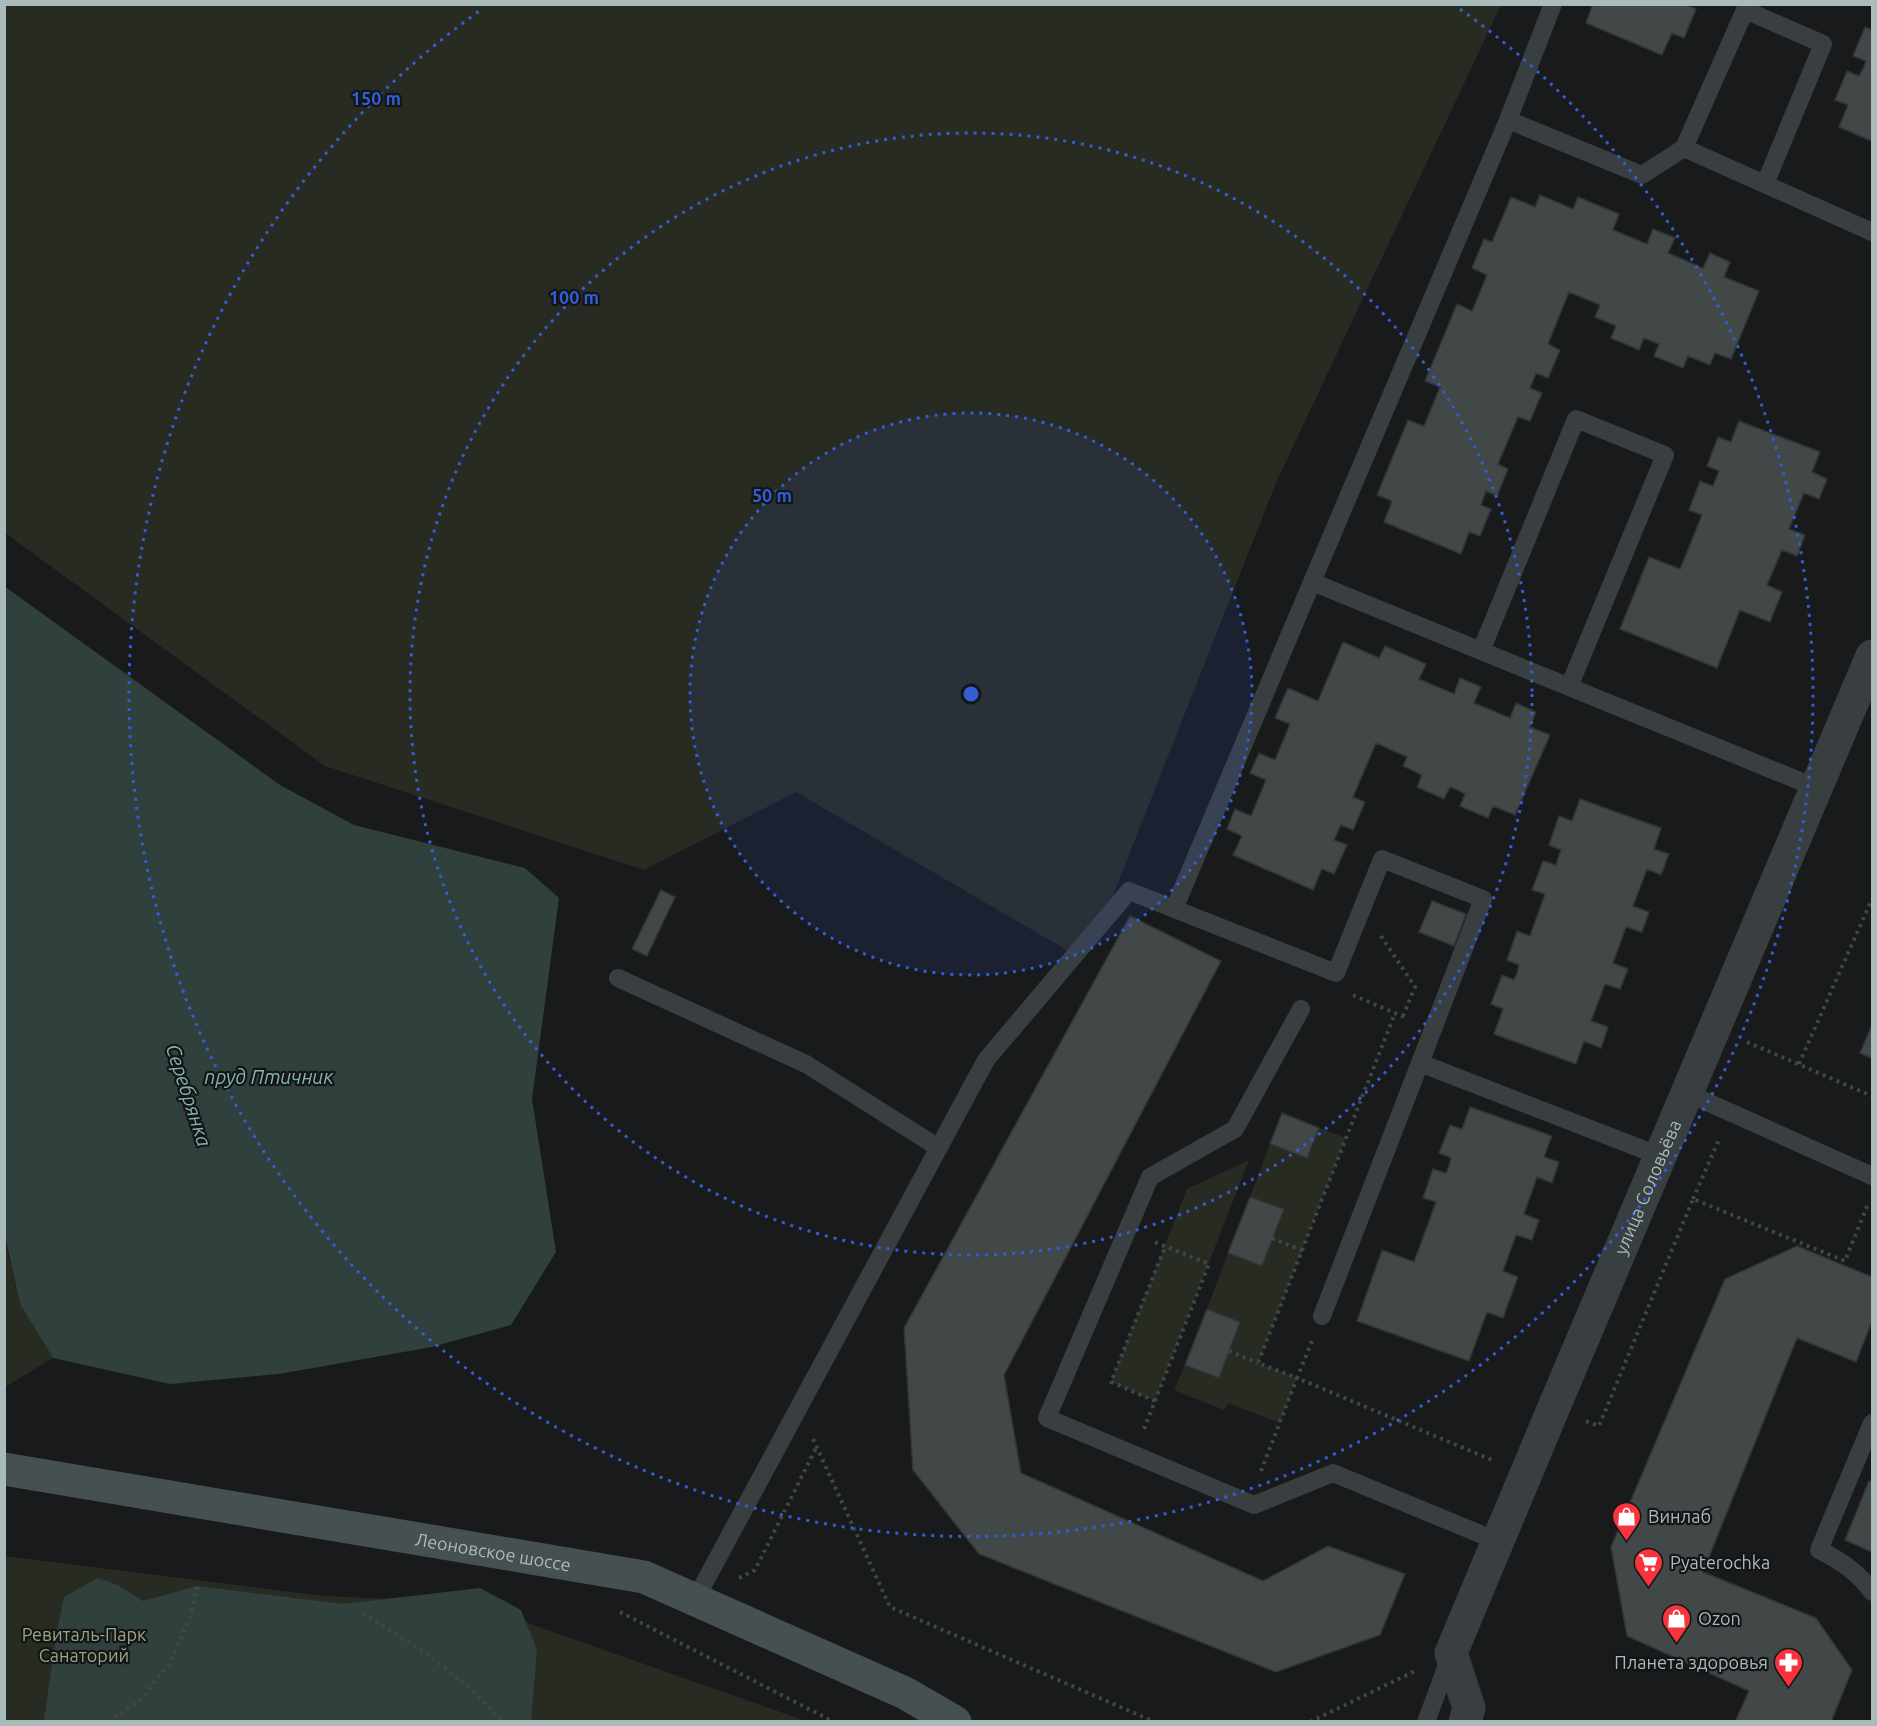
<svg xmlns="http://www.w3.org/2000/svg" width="1877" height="1726" viewBox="0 0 1877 1726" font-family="Ubuntu,sans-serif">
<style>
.green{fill:#282b22}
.water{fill:#30413d}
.building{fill:#424748;stroke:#323537;stroke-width:1.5}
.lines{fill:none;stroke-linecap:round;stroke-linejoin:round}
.path{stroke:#3f4747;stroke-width:4;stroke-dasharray:3 4.5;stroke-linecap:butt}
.lane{stroke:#393f40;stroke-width:18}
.street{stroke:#393f40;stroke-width:33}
.secondary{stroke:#475050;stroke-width:33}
.ring{fill:none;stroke:#325ed4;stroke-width:3;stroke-dasharray:3 6}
.labels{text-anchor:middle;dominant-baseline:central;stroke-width:4.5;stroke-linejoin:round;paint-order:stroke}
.street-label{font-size:18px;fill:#abb;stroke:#131516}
.poi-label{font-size:18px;fill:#abb;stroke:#131516;text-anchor:start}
.park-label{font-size:18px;fill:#99a681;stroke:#131516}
.water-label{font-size:20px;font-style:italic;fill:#81b6aa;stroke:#131516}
.centre{fill:#325ed4;stroke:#131516;stroke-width:3}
.ring-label{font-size:18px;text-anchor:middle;font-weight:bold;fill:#325ed4;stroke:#131516;stroke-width:4.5;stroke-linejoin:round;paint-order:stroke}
</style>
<rect width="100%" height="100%" fill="#181a1b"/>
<!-- green -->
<path class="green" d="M5,5H1501L1276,483L1102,923L1075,955L796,792L644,870L325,766L5,533Z
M1319,1128L1346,1138L1258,1363L1297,1378L1280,1423L1228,1403L1224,1410L1174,1390L1185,1365L1219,1377L1240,1322L1207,1309L1228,1253L1262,1266L1283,1209L1250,1197L1270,1144L1307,1158Z
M1249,1160L1155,1401L1111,1382L1187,1189Z
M4,1236L20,1304L53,1358L5,1387Z
M5,1556L324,1596L468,1602L806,1721L5,1722Z"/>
<!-- water -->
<path class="water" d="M4,586L280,785L354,825L525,868L559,898L532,1099L556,1252L511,1325L432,1347L279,1374L170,1384L53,1358L20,1304L5,1236Z
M98,1578L118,1585L143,1601L197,1586L343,1604L480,1588L521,1610L537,1650L531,1721H44L56,1635L64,1597Z"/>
<!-- building -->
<path class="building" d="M1593,4H1684L1696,9L1684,38L1672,33L1662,55L1586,23Z
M1865,27L1872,30V141L1839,127L1848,105L1835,100L1847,71L1859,76L1863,69L1866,61L1853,56Z
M1540,195L1573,209L1578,197L1619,214L1613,230L1647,244L1653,229L1675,238L1668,253L1703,268L1710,253L1730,262L1724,277L1759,291L1731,359L1715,353L1710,365L1688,356L1683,368L1654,356L1659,344L1644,338L1639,350L1611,338L1616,326L1595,317L1600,305L1569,292L1548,344L1560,350L1548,378L1536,373L1530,388L1542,393L1530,421L1518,417L1498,464L1508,469L1497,496L1486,491L1481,505L1491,509L1480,536L1469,532L1461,554L1384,522L1392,501L1377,495L1408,420L1424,426L1440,387L1425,381L1457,304L1472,311L1487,275L1472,268L1484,239L1492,242L1511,197L1535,207Z
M1739,421L1820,452L1812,472L1827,479L1819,499L1804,493L1789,529L1805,535L1797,556L1782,550L1767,585L1782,592L1770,622L1740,610L1717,668L1620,629L1649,557L1680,569L1702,515L1689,510L1700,481L1713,486L1719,471L1707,466L1718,437L1731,442Z
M1343,642L1379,658L1385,646L1426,664L1419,679L1454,694L1460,678L1481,687L1474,703L1510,718L1516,703L1536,712L1530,727L1550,735L1515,815L1493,806L1488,818L1460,806L1465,794L1458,790L1450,787L1444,799L1417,787L1422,775L1403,766L1407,757L1376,743L1353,797L1365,802L1353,830L1341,825L1334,840L1347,845L1334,874L1322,869L1313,890L1233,855L1242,836L1227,829L1235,809L1251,816L1266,780L1250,773L1259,753L1275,760L1290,724L1275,718L1288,688L1318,701Z
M1580,799L1661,828L1654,849L1669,854L1661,875L1647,869L1633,906L1649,912L1642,932L1626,927L1613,963L1628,969L1620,989L1605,984L1591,1021L1608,1027L1601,1048L1584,1041L1576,1064L1494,1034L1503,1009L1491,1004L1502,975L1514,980L1517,973L1519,965L1507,960L1517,931L1530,936L1545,894L1532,890L1543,861L1556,865L1558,858L1561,850L1549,845L1559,816L1572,821Z
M661,890L675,897L647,956L632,949Z
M1432,901L1466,914L1454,946L1419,932Z
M1130,916L1221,961L1004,1375L1021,1473L1263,1581L1328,1546L1405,1574L1380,1635L1276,1672L979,1554L913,1470L904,1328Z
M1872,1025V1058L1860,1053Z
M1470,1107L1552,1136L1544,1157L1559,1162L1552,1183L1537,1177L1524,1214L1539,1220L1532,1240L1516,1235L1503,1271L1518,1277L1503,1318L1487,1312L1469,1361L1357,1321L1382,1250L1414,1262L1436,1202L1423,1198L1433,1169L1446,1173L1449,1166L1451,1158L1439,1153L1450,1125L1462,1129Z
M1282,1113L1319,1128L1307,1158L1270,1144Z
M1250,1197L1284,1209L1262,1266L1228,1253Z
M1797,1246L1872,1277V1321L1856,1362L1797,1338L1703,1572L1816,1618L1852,1670L1831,1722H1735L1749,1691L1627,1636L1611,1547L1725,1279Z
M1207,1309L1240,1322L1219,1378L1185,1365Z
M1869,1481L1872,1482V1552L1845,1540Z"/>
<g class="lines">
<!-- path -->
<path class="path" d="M1381,936L1415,987L1403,1016
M1353,995L1404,1017
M1747,1042L1872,1096
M1799,1064L1872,899
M1693,1199L1720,1137
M1272,1238L1303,1251
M1312,1341L1297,1378L1258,1363L1395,1013
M1229,1351L1258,1363
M1155,1401L1111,1382L1165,1247
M1586,1421L1599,1426L1693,1199L1845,1261L1868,1204
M1144,1429L1209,1264L1152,1241
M813,1439L890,1607L1155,1722
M1261,1471L1297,1378L1492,1460
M739,1578L755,1570L817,1446
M620,1612L834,1722
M363,1613C413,1645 464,1675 501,1722
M108,1722L141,1699L171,1661L190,1617L197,1586
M1310,1722L1415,1671"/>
<!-- lane -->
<path class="lane" d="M1553,4L1508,120L1642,175L1684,148L1872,232
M1684,148L1745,10L1823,44L1765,184
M1312,582L1508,120
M1481,651L1576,419L1665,455L1569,687
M1174,909L1312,582L1817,788
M618,978L806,1064L939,1148
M1301,1009L1235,1129L1150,1177L1047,1418L1254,1505L1333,1473L1497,1541
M1687,1093L1872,1176
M1322,1316L1420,1063
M1872,1423L1819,1550C1840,1560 1859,1573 1872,1592
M695,1600L986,1060L1129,891L1336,973L1382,859L1483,899L1420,1063L1660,1156
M1426,1722L1450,1657"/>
<!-- street -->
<path class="street" id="s1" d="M1465,1722L1469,1708L1451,1653L1554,1407L1872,656"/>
<!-- secondary -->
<path class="secondary" id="s2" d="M4,1469L644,1577L905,1693L955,1722"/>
</g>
<!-- distance rings -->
<circle cx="971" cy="694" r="281" fill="#325ed4" fill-opacity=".12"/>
<g class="ring">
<circle cx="971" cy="694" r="281"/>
<circle cx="971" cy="694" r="561"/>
<path d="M1460 9A842 842 0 1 1 482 9"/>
</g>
<!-- icons -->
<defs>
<symbol id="shop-pin" viewBox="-11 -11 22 30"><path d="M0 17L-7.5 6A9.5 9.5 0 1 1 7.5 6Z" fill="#f8333c" stroke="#131516"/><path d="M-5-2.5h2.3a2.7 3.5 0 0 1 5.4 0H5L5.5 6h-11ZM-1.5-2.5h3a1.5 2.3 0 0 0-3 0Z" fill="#fff"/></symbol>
<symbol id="supermarket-pin" viewBox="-11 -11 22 30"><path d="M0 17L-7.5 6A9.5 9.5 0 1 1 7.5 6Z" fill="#f8333c" stroke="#131516"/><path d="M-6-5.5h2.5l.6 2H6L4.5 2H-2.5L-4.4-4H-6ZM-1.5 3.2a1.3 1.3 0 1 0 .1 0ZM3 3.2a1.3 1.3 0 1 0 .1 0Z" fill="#fff"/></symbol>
<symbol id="pharmacy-pin" viewBox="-11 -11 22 30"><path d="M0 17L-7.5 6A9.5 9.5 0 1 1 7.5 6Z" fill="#f8333c" stroke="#131516"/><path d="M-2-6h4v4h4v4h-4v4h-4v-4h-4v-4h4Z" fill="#fff"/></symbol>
</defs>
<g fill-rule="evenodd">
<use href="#shop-pin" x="1610" y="1500" width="33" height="45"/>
<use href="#supermarket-pin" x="1632" y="1546" width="33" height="45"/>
<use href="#shop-pin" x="1660" y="1602" width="33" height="45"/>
<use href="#pharmacy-pin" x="1772" y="1646" width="33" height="45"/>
</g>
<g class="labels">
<!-- street labels -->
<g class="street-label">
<text stroke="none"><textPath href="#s1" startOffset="578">улица Соловьёва</textPath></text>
<text stroke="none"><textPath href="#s2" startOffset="496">Леоновское шоссе</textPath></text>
</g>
<!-- poi labels -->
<g class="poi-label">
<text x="1648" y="1516">Винлаб</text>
<text x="1670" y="1562">Pyaterochka</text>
<text x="1698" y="1618">Ozon</text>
<text x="1768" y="1662" text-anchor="end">Планета здоровья</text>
</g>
<!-- park labels -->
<g class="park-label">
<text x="84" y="1634">Ревиталь-Парк<tspan x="84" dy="21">Санаторий</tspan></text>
</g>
<!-- water labels -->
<g class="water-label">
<text x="269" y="1076">пруд Птичник</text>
<text transform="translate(189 1095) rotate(72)">Серебрянка</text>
</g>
</g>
<circle cx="971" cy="694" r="9" class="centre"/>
<g class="ring-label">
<text x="376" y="105">150 m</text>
<text x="574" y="304">100 m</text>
<text x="772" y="502">50 m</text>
</g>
<!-- border -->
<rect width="1877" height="1726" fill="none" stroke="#aabbbb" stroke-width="12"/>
</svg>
